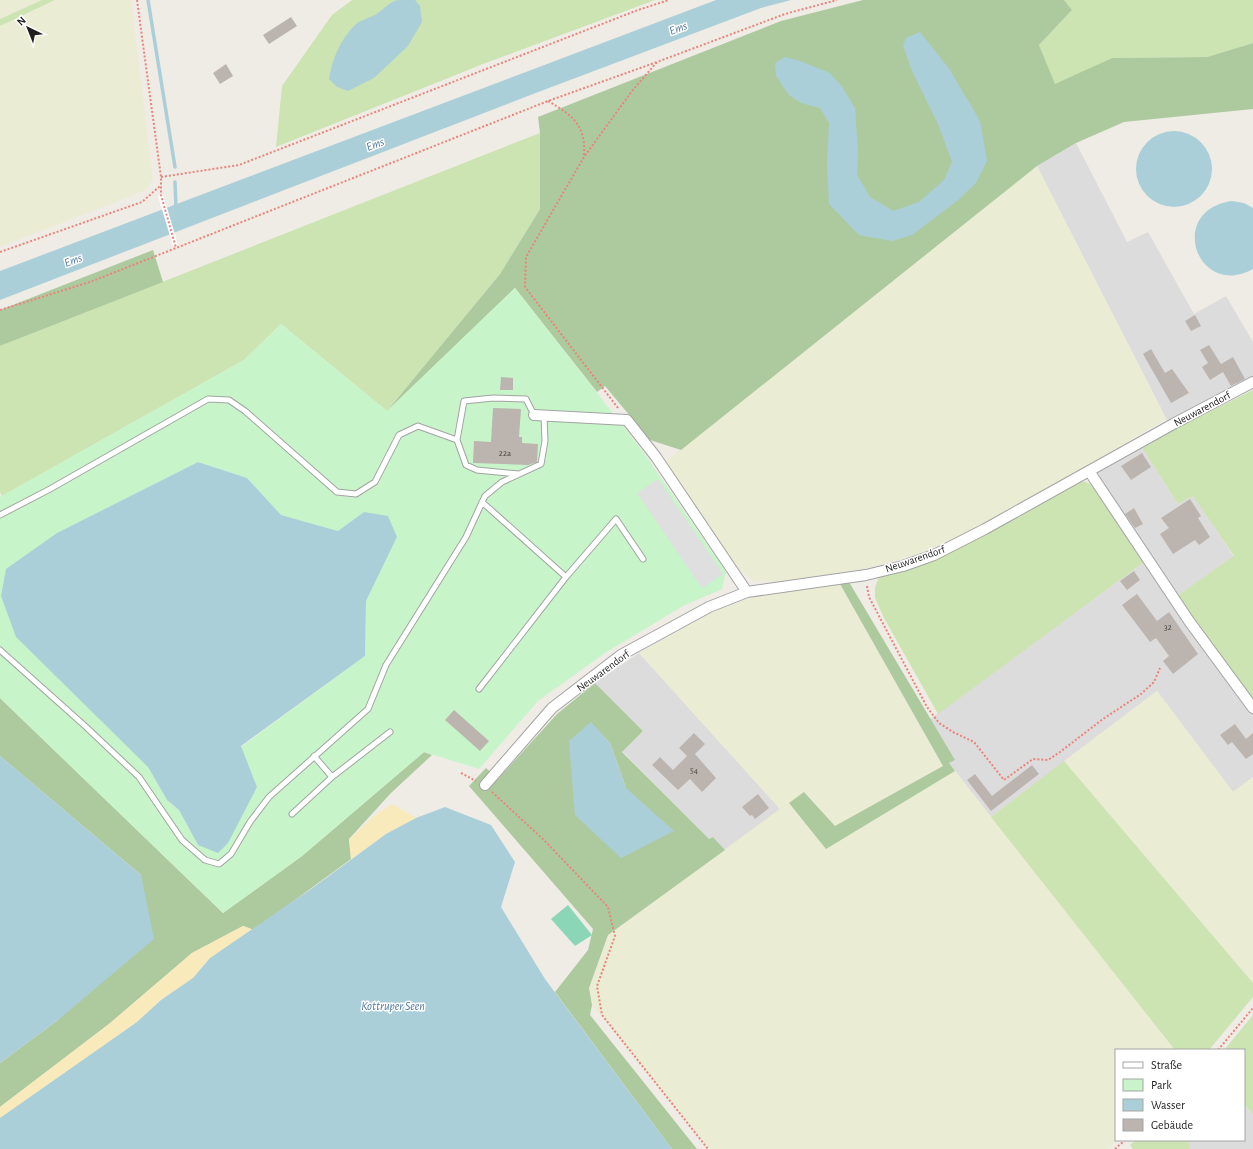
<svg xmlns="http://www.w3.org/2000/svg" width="1253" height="1149" viewBox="0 0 1253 1149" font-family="'Alegreya Sans',sans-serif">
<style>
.residential{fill:#dddcdc}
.farmland{fill:#eaecd3}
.grass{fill:#cbe4b1}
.forest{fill:#adca9f;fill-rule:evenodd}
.sand{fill:#f8eabb}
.park{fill:#c8f4ca;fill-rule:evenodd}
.pitch{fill:#8cd6b8}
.parking{fill:#dfdfdf}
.water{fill:#abcfd8}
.pier{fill:#fff}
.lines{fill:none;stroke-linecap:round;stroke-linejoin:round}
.stream{stroke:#abcfd8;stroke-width:3.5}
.building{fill:#bcb5af}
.lane-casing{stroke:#a3a3a3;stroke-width:7}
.street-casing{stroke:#a3a3a3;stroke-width:12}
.path{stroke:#ec837a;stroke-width:2;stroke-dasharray:2 2;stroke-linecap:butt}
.lane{stroke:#fff;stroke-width:5}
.street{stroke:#fff;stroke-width:10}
.labels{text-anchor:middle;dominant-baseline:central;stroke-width:3;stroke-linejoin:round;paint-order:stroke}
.number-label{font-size:9px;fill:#464443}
.street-label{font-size:11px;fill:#1f1f1f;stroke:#fff}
.water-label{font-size:12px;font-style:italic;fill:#517a9f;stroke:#fff}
</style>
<rect width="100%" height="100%" fill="#efece6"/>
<!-- residential -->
<path class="residential" d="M1076,143L1127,242L1148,232L1194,314L1226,296L1253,342V380L1168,422L1037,166Z
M1141,446L1178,504L1193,495L1234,557L1177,596L1117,508L1097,471Z
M1144,562L1253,714V777L1233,792L1157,691L991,817L949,763L954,760L930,719Z
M639,653L780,809L725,850L713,837L709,840L622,751L643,731L595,683Z
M1247,1107L1253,1115V1149H1190L1188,1140H1244V1108Z"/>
<!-- farmland -->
<path class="farmland" d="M0,0H42L0,19Z
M55,0H131L153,180L144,191L0,247V26Z
M1037,166L1166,419L1035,496L982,525L931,549L899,560L864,569L780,582L754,581L736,567L666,461Z
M840,584L943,766L835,826L805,792L826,849L955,771L1175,1050H1116L1117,1140L1107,1149H709L592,1005L589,988L608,935L780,809L639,653L712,612L750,598Z
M1157,691L1233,792L1253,777V983L1064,761Z"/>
<!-- grass -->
<path class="grass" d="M42,0H55L0,26V19Z
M352,0H655L483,64L276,147L282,86L332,15Z
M1064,0H1253V43L1207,57L1112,58L1055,85L1039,45L1072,10Z
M540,133V209L500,274L387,411L281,324L244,360L2,496L0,492V346Z
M1253,390V700L1177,596L1234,556L1193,496L1178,504L1141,446Z
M1082,481L1093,485L1144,562L938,714L884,618L875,598V587L879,577C952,559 1016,517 1082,481Z
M1064,761L1253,983V997L1209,1050H1175L991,817Z
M1253,1015V1115L1247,1107L1244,1108V1050H1224Z
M1136,1140H1188L1190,1149H1133L1130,1145Z"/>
<!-- forest -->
<path class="forest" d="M863,0H1064L1072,10L1039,45L1055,84L1112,58L1207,57L1253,43V109L1124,122L1076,143L1037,166L681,450L650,440L605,386L597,392L515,288L387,411L500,274L540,209V133L538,117L781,21Z
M153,250L163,282L0,346V310Z
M849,582L955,760L949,763L955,771L826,849L789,803L804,792L835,826L943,766L840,584Z
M595,683L643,731L622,752L709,839L713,837L725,850L608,935L589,988L592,1005L590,1015L697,1149H672L555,992L588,950L593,929L469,786L486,768L498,779L557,714ZM590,722L610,743L626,788Z
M0,698L223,913L302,856L424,752L432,755L391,793L349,839L351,859L254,930L243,926L192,953L109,1024L0,1107V1063L58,1020L141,875L0,756Z"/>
<!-- sand -->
<path class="sand" d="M392,804L416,818L386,834L351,859L349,839L374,816Z
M243,926L254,930L210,958L193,978L161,1000L137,1022L0,1118V1107L109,1024L192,953Z"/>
<!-- park -->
<path class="park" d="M515,288L644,453L726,572L722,589L683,606L605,653L538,701L479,769L424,752L302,856L223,913L0,698V497L244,360L281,324L387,411ZM198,462L247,478L281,515L338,531L364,512L397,537L366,601L365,656L241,747L257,787L198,845L179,810L167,800L148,767L57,533Z"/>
<!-- pitch -->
<path class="pitch" d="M568,905L592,935L575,946L551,919Z"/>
<!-- parking -->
<path class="parking" d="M658,479L723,574L702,588L637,493Z"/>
<!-- water -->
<path class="water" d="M398,0H415L420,6L422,22L408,46L374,78L348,91L337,87L329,79C332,59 341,38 356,24C362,19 371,18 378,13C385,8 389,2 398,0Z
M716,0H791L761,8L533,94L0,300V271Z
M920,32L950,70L980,121L987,161L976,183L958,200L912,235L892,241L859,235L829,204L827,165L829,123L820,108L801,103L789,95L776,76L775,63L785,57L800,61L830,73L842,87L855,108L858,153L857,175L870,197L893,211L919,202L944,180L952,162L938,124L912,71L903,45L906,38Z
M1136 169a38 38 0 1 1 76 0a38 38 0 1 1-76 0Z
M1232,201L1244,203L1253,208V269C1197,300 1166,210 1232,201Z
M198,462L247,478L281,515L338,531L364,512L388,516L397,537L366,601L365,656L241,746L257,787L228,843L218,853L198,845L179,810L167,800L148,767L16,637L1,596L6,569L57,533Z
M591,722L610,743L626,788L674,831L621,858L575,815L569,741Z
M0,756L141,875L154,939L58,1020L0,1063Z
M445,807L491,825L515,862L501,907L545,979L672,1149H0V1118L137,1022L161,1000L193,978L210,958L311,889L386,834L416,818Z"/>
<!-- pier -->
<path class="pier" d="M163,194L178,245L173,246L158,196Z"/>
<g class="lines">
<!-- stream -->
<path class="stream" d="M148,0L175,167
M175,182L176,209"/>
</g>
<!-- building -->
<path class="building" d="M291,17L297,26L269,44L263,35Z
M226,64L233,76L220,84L213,73Z
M1195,315L1201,326L1191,331L1185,321Z
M1209,345L1221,364L1233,357L1245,379L1231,386L1223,372L1210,380L1202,367L1208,363L1200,350Z
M1151,349L1165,373L1172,369L1189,393L1171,403L1143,354Z
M501,377L513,378V390H500Z
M493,408L521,409L519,437H522V443L538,444L537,462L528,465L473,463L474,441L491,442Z
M1142,453L1151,467L1131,480L1121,466Z
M1190,499L1201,516L1198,518L1210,537L1199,545L1195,540L1173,554L1160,534L1169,528L1161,518Z
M1134,508L1143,524L1135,528L1125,514Z
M1134,571L1140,580L1127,590L1120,581Z
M1137,594L1157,621L1169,612L1198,654L1173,674L1163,661L1169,656L1156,638L1150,642L1122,605Z
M454,710L489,741L480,751L445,720Z
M1235,724L1246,739L1253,733V754L1246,759L1232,742L1228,745L1220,735Z
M694,733L705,744L695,754L716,778L702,792L690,779L678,790L652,765L660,757L673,770L687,756L679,748Z
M1032,765L1039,774L991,811L967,780L975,774L992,796Z
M758,794L769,808L755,819L752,815L750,816L742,807Z"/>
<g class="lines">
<defs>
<path id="lane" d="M457,440L464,401L493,398L526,399L534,415
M0,515L50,489L208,399L229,400L245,411L337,492L356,494L375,482L399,435L418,426L457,440L466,465L477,470L519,474
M566,577L616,519L643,559
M0,650L85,726L139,777L182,840L205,860L219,864L231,854L250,822L269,797L368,709L386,665L466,537L485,496L502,482L541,464L545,441L544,416
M479,689L566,577L482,502
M332,777L390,732
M292,814L332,777L314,756"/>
<path id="street" d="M534,415L627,420L656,457L747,592
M1089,471L1189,621L1253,708
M485,785L552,708L621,655L709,607L747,592L866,575L903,566L934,555L985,529L1175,423L1253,382"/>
</defs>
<!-- lane casing -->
<use href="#lane" class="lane-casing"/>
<!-- street casing -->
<use href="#street" class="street-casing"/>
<!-- path -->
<path class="path" d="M137,0L161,177V195L176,248
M548,101C572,115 586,125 584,155
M161,177L239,165L638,10L669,0
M0,252L142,202L160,186
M0,310L90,282L548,101L657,62
M618,408L525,287L526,257L584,157L632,91L657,62L785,14L837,0
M867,586L869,597L927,707L939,723L953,732L974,742L1004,780L1033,759L1048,760L1060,752L1103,719L1141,694L1154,682L1160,668
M461,773L476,781
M492,792L545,841L608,907L615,936L597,986L602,1015L708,1149
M1218,1050L1253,1008
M1115,1149L1125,1140"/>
<!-- lane -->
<use href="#lane" class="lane"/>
<!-- street -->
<use href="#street" class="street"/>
</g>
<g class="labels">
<!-- number labels -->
<g class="number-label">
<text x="505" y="453">22a</text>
<text x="1168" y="627">32</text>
<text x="694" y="770">54</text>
</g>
<!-- street labels -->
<g class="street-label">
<text transform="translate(1202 409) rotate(-28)">Neuwarendorf</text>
<text transform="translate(915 559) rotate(-19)">Neuwarendorf</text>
<text transform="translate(603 671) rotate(-36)">Neuwarendorf</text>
</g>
<!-- water labels -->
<g class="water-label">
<text transform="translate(678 28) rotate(-21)">Ems</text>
<text transform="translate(375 144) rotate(-21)">Ems</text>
<text transform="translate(73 260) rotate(-21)">Ems</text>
<text x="393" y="1006">Kottruper Seen</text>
</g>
</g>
<!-- legend -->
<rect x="1115" y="1049" width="130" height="92" fill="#ffffff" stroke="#a5a5a5"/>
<rect x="1123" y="1062" width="20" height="6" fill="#ffffff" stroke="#a5a5a5"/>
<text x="1151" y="1069" font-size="12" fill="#1f1f1f">Straße</text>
<rect x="1123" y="1079" width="20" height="12" fill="#c8f4ca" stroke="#a5a5a5"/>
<text x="1151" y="1089" font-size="12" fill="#1f1f1f">Park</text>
<rect x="1123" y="1099" width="20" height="12" fill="#abcfd8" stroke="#a5a5a5"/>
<text x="1151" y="1109" font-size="12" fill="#1f1f1f">Wasser</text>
<rect x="1123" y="1119" width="20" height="12" fill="#bcb5af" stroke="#a5a5a5"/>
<text x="1151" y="1129" font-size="12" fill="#1f1f1f">Gebäude</text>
<!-- north arrow -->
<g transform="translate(28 28) rotate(317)" stroke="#ffffff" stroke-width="3" paint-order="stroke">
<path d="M0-3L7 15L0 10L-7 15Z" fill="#1f1f1f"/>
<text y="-6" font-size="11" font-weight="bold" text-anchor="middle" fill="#1f1f1f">N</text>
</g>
</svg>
